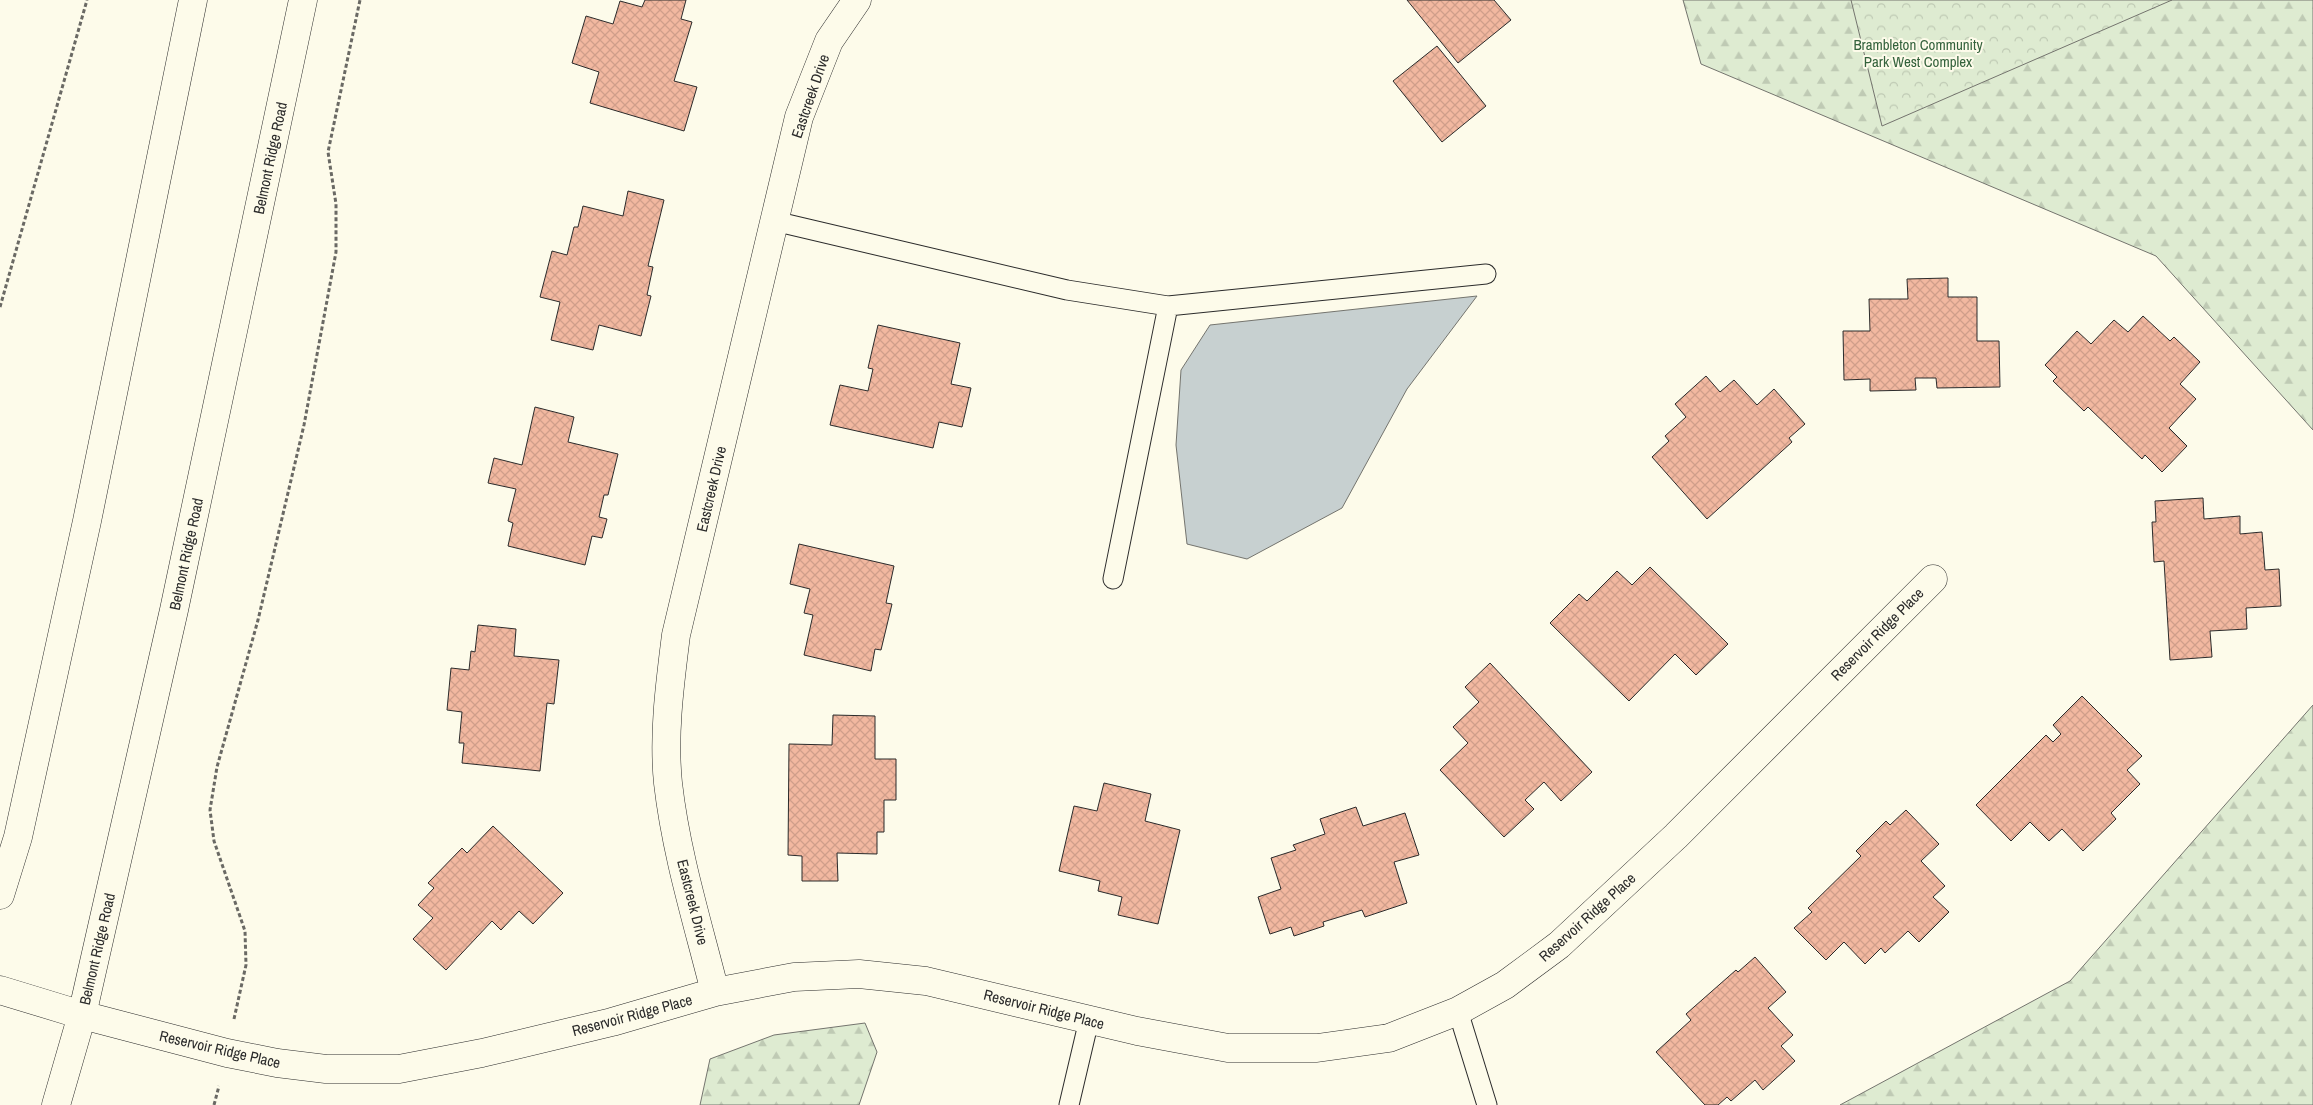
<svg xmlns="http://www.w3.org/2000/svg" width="2313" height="1105" viewBox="0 0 2313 1105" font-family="'Archivo Narrow',sans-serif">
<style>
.forest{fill:url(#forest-firs);stroke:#74746e}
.park{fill:url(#park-crowns);stroke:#74746e}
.water{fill:#c7d0d0;stroke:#74746e}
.building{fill:url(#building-cross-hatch);stroke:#2b2b2b}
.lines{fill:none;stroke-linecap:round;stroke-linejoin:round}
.lane-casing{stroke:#2b2b2b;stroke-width:21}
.street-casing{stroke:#2b2b2b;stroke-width:29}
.primary-casing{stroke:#2b2b2b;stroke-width:29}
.path{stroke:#6a6964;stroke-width:3;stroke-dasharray:4 2.5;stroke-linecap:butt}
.lane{stroke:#fdfbea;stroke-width:19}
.street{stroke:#fdfbea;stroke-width:28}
.primary{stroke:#fdfbea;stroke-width:28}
.labels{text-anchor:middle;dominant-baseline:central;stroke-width:4;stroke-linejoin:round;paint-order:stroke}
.park-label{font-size:15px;fill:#34623c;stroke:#fdfbea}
.street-label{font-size:15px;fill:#2b2b2b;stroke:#fdfbea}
</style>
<defs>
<pattern id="forest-firs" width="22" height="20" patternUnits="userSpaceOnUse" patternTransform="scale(1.25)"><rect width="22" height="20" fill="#deebd1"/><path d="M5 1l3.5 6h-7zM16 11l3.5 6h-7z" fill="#bfcab4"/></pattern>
<pattern id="park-crowns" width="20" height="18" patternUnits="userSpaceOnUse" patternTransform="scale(1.25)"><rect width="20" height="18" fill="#deebd1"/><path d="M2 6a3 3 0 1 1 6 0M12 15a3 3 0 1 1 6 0" fill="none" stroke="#bfcab4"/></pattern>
<pattern id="building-cross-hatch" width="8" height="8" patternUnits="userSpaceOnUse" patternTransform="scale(1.25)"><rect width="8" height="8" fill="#f2b8a0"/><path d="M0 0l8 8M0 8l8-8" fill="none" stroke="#d09e8a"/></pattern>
</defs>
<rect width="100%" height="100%" fill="#fdfbea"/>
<!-- forest -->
<path class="forest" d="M1683,0H2313V430L2156,256L1701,64Z
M2313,705V1105H1840L2070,981Z
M865,1023L877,1052L859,1105H700L710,1059L774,1035Z"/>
<!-- park -->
<path class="park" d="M1851,0H2172L1882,126Z"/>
<!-- water -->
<path class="water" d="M1477,296L1407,389L1342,508L1247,559L1187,544L1176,445L1181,370L1210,325Z"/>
<!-- building -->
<path class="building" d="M645,0H686L681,19L692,22L674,81L697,87L684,131L590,103L599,72L572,63L586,16L613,24L620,1L642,7Z
M1407,0H1494L1511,20L1458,63Z
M1437,46L1486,106L1442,142L1393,81Z
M628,191L664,200L648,266L653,267L647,295L651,296L641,336L599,325L593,350L551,340L560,302L540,297L552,251L567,255L574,227H578L583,206L623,216Z
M1948,278V297H1977V341H1999L2000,387L1937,388L1936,378H1915L1916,390L1870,391V379L1844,380L1843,331H1870L1869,299H1908L1907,279Z
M2143,316L2170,341L2174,337L2200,362L2180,384L2196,399L2169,428L2187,446L2162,472L2145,455L2142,459L2088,407L2084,411L2053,381L2057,377L2045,365L2077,331L2091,344L2114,320L2128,332Z
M878,325L960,343L951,384L971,388L962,427L939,422L933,448L830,425L840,385L868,391L873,369L868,368Z
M1706,376L1720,392L1734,380L1757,405L1774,389L1805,424L1789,438L1792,442L1707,519L1652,457L1669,441L1665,436L1686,417L1675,404Z
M535,407L574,417L568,442L618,454L608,495H604L599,517L607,519L602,538L592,536L585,565L508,546L513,523L508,521L516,489L488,483L494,458L522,465Z
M2203,498L2204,519L2240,516V534L2262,532L2265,570L2279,569L2281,606L2246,608L2247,629L2210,631L2212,657L2170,660L2164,561L2154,562L2152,522H2156L2155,501Z
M799,544L894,566L886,603L892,604L881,650L875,649L871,671L804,655L813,615L804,613L810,589L790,584Z
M1650,567L1728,644L1696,675L1675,654L1629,701L1550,623L1579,594L1587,601L1617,571L1632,585Z
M478,625L516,629L514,656L559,660L554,704L547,703L540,771L462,763L464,743H459L462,712L447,710L451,668L469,670L471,651L475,652Z
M1490,663L1592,772L1561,801L1544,782L1525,800L1534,809L1504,837L1440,770L1468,743L1453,727L1479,702L1465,687Z
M2082,696L2142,756L2127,770L2140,784L2111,813L2116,819L2083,851L2062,829L2049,841L2030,822L2011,841L1976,805L2046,735L2053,742L2061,734L2053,725Z
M833,715L875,716V759H896V800H884V832H877V854L837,853L838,881H802V856L788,855L789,744L832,745Z
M1104,783L1151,794L1145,821L1180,830L1158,924L1118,915L1122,897L1098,891L1100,881L1059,871L1074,806L1097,811Z
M1356,807L1363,826L1405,813L1419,855L1394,862L1407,903L1365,917L1362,910L1323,922L1324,926L1294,936L1291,927L1270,934L1258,897L1281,889L1271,858L1296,850L1293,845L1325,834L1320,819Z
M1906,810L1939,844L1921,861L1945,886L1933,897L1949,912L1919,942L1908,931L1885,953L1881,948L1865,964L1844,942L1826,960L1794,928L1812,912L1808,908L1861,856L1856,851L1886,821L1890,825Z
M493,826L563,893L533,924L519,911L501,930L492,921L446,970L413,939L433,918L418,905L434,888L428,883L462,848L467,853Z
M1755,957L1786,992L1768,1008L1793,1035L1781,1046L1795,1061L1763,1090L1755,1080L1731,1101L1727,1097L1718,1105H1705L1656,1052L1691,1020L1686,1014L1736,970L1738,972Z"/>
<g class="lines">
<defs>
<path id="lane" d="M774,221L1067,290L1168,306L1486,274
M1113,579L1168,306
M1458,1011L1487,1105
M1069,1105L1089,1020"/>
<path id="street" d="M0,990L82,1015L227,1053L277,1063L326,1069H399L482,1053L612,1022L715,992L794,977L859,974L926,981L1137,1031L1228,1048H1317L1389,1038L1458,1011L1505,985L1559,945L1676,836L1933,579
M715,992C698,924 676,854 668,783C663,734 670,683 676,635L799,117L829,41L857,0"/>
<path id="primary" d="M0,895L18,837L87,521L193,0
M56,1105L82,1015L174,610L303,0"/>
</defs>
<!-- lane casing -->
<use href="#lane" class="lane-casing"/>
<!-- street casing -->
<use href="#street" class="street-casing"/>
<!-- primary casing -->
<use href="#primary" class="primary-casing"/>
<!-- path -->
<path class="path" d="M0,307L87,0
M234,1019L246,965L245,931L214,841L210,810L217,767L258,620L304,425L336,252V204L328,152L360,0
M214,1105L219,1086"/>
<!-- lane -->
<use href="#lane" class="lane"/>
<!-- street -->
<use href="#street" class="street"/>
<!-- primary -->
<use href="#primary" class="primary"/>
</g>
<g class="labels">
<!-- park labels -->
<g class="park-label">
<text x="1918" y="44">Brambleton Community<tspan x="1918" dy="17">Park West Complex</tspan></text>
</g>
<!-- street labels -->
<g class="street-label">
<text transform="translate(810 96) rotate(-71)">Eastcreek Drive</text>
<text transform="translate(270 158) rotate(-78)">Belmont Ridge Road</text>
<text transform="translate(711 489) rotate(-77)">Eastcreek Drive</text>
<text transform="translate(186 554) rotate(-78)">Belmont Ridge Road</text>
<text transform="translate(1877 634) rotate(-45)">Reservoir Ridge Place</text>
<text transform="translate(693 902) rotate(76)">Eastcreek Drive</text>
<text transform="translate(1587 917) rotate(-42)">Reservoir Ridge Place</text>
<text transform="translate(97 949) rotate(-77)">Belmont Ridge Road</text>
<text transform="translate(1044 1009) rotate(14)">Reservoir Ridge Place</text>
<text transform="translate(632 1015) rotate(-15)">Reservoir Ridge Place</text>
<text transform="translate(220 1049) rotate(13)">Reservoir Ridge Place</text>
</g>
</g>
</svg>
